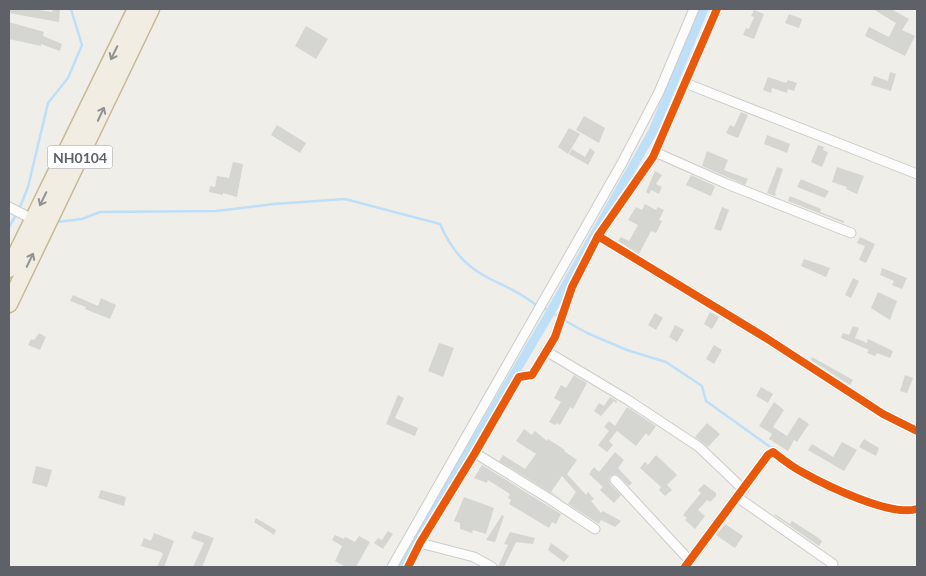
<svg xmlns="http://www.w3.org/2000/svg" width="926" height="576" viewBox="0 0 926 576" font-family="Lato,sans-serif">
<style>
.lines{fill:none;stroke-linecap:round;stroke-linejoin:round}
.stream{stroke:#bedff8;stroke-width:2.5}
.canal{stroke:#bedff8;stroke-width:9}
.building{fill:#d5d5d2}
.street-casing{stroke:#cccccb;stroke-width:11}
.highway-casing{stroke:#c7b995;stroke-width:19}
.street{stroke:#fdfcfc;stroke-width:9}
.highway{stroke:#f1ede2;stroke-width:16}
.cycleway-casing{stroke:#fff;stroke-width:11}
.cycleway{stroke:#e8590c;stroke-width:8}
.oneway{stroke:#919393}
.labels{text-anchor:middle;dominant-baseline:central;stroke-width:4;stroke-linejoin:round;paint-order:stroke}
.shield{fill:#fff;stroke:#8e9195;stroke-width:1}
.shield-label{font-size:14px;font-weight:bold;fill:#5e6268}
</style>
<rect width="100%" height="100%" fill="#efeee9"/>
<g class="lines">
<!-- stream -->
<path class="stream" d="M20,207L28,187L48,103L68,78L82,45L71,9
M57,222L82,219L100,212L216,211L274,204L345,199L440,224C449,245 463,264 483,275C502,286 520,291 537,306
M9,227L16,215
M542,309H546L559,317
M564,320L587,333L627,350L666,362L702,386L706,401L773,449"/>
<!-- canal -->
<path class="canal" d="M401,567L547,318L653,131L704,9"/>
</g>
<!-- building -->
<path class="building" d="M9,9H32L52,12L53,9H60L59,22L9,13Z
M873,9H891L909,19L902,30L915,36L905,56L865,36L869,27L889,37L896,23Z
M754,10L764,14L754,39L743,35L746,28L749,29L754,17L751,16Z
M789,14L802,19L799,28L785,23Z
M9,22L44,32L43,36L62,44L60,51L41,44V46L9,39Z
M306,26L328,39L316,59L295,46Z
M890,72L896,74L891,91L871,85L874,76L888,81Z
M768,77L786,83L788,80L797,83L794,91L788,89L787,93L772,88L771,93L763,90Z
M741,112L748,115L738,138L726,133L730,125L734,127Z
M584,116L605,128L599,143L576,130Z
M277,125L306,143L300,153L271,135Z
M569,128L580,134L568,154L558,147Z
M767,135L790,144L787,153L764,144Z
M818,145L824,147L823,150L828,152L822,167L811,162Z
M590,148L595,152L588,165L569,154L572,149L585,157Z
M707,151L728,160L724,170L748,179L745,185L702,166Z
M233,162L243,164L237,197L223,193V195L209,192L210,186L215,187L217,176L229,178Z
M777,167L783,169L775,193L776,194L775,196L767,193Z
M837,167L864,176L857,194L846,189L847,187L832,182Z
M655,171L662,175L656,184L662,187L659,194L651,190L649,194L646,192Z
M691,175L715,186L711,196L686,185Z
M801,179L829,191L825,198L797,187Z
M790,196L821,209L820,212L844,221V223L788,201Z
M645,204L656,210L658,207L664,210L659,220L662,221L656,233L651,231L639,254L618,241L621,237L629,241L638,225L628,220L636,207L642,210Z
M722,207L729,210L721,231L714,229Z
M860,237L875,244L866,263L859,260L865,246L857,243Z
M804,259L830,268L826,277L801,266Z
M882,268L907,278L902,289L892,285L894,281L880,275Z
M853,278L859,281L851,298L845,295Z
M878,292L897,301L890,320L871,308Z
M73,295L98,306L101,298L116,305L110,319L85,309L86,307L70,301Z
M710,312L719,317L712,329L704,324Z
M655,313L663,318L656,330L648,325Z
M675,325L684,330L677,342L669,337Z
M853,326L859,328L855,338L867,343L868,339L893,351L890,358L877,353L875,356L867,353L869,350L841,338L843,333L849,335Z
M39,333L46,337L40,350L28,345L31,339L34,340Z
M439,343L454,348L443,377L428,371Z
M714,345L722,350L714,364L706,359Z
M812,357L853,380L850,385L811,360Z
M574,375L587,383L573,409L570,407L560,425L557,423L555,425L549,422L561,402L554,398L561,385L566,388Z
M905,375L913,378L907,393L900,391Z
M761,387L773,394L768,403L756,396Z
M398,395L404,398L395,418L418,428L415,436L386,424Z
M610,397L617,401L616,403L614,401L601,416L594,411L599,403L604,406Z
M774,402L784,410L773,427L787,436L799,417L809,424L797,442L794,440L788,451L769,439L772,434L759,426Z
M627,407L656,426L649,436L646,433L636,446L617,431L609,441L613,445L607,452L598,445L609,431L604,427L609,421L615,426Z
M707,423L720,434L708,447L695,437Z
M524,429L532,435L535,431L547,441L548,439L565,450L564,451L577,460L567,474L586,495L588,492L594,499L591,501L601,513L603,511L621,521L615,527L601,520L599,524L568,504L576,492L562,476L551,492L567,503L499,461L503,455L525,469L536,454L516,441Z
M864,439L879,448L876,456L859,447Z
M842,442L857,450L844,471L808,450L812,444L833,457Z
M615,452L624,460L618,468L632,483L629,486L617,474L610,476L609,479L610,484L621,495L614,503L600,490L603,487L589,474L594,467L599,472Z
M656,455L677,475L667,485L672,490L665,496L659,490L661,487L640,468L645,462L648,465Z
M482,465L561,514L556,524L552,522L549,528L509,504L511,500L508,498L510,494L488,480L487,483L474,478Z
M36,466L52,470L47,487L32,483Z
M704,484L716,493V496L710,502L707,500L698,510L705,516L695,529L685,520L687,518L683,515L701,493L698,490Z
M101,490L126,497L124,506L98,498Z
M464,497L494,508L486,534L473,530L472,533L460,529V523L454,521Z
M775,514L790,524L792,521L817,537L822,541L819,546L774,515Z
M502,515L504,516L495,542L486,540Z
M256,518L276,530L274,535L254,522Z
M725,524L743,536L735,548L716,535Z
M194,531L214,538L202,567H193L204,543L191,538Z
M388,531L393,534L383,549L374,543L378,538L382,540Z
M510,532L535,538L533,544L516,542L504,567H498L508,545L504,544Z
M154,533L174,541L164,567H157L163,554L161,552L141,546L144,538L151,541Z
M335,535L344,539L345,537L355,542L359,536L370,542L356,567H346L335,561L342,546L332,540Z
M551,543L569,556L564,562L548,550Z"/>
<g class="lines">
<defs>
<path id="street" d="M685,83L917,174
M655,152L727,184L851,233
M9,207L36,221
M598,236L766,338L883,414L917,431
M546,351L628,400L699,447L744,490
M475,453L548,498L595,529
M615,480L690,561
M737,497L833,564L831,567
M420,543L474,557L492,567
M392,567L622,163L659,92L694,9
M408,567L420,543L475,453L519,377L532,375L555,337L572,287L598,236L653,157L717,9
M685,567L768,455L773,452C782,459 792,467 802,472C827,486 891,517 917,509"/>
<path id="highway" d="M9,269L136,9
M9,304L151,9"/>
</defs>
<!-- street casing -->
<use href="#street" class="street-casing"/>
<!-- highway casing -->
<use href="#highway" class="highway-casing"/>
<!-- street -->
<use href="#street" class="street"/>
<!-- highway -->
<use href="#highway" class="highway"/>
<defs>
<path id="cycleway" d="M598,236L766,338L883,414L917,431
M408,567L420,543L475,453L519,377L532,375L555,337L572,287L598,236L653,157L717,9
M685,567L768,455L773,452C782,459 792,467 802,472C827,486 891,517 917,509"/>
</defs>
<!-- cycleway casing -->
<use href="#cycleway" class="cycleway-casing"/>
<!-- cycleway -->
<use href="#cycleway" class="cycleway"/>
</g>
<!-- one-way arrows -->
<defs><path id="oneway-shaft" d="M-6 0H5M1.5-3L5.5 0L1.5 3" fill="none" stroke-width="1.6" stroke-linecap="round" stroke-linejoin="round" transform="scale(1.25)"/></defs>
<g class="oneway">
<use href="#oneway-shaft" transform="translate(114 53) rotate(116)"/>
<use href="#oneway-shaft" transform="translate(101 114) rotate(-65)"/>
<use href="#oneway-shaft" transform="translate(43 199) rotate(116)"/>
<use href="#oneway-shaft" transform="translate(30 260) rotate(-64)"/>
</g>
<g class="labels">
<!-- shield labels -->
<rect class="shield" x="47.5" y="145.5" width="65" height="23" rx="4"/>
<g class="shield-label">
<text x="80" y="157">NH0104</text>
</g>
</g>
<!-- border -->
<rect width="926" height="576" fill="none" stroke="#5e6268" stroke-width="20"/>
</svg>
